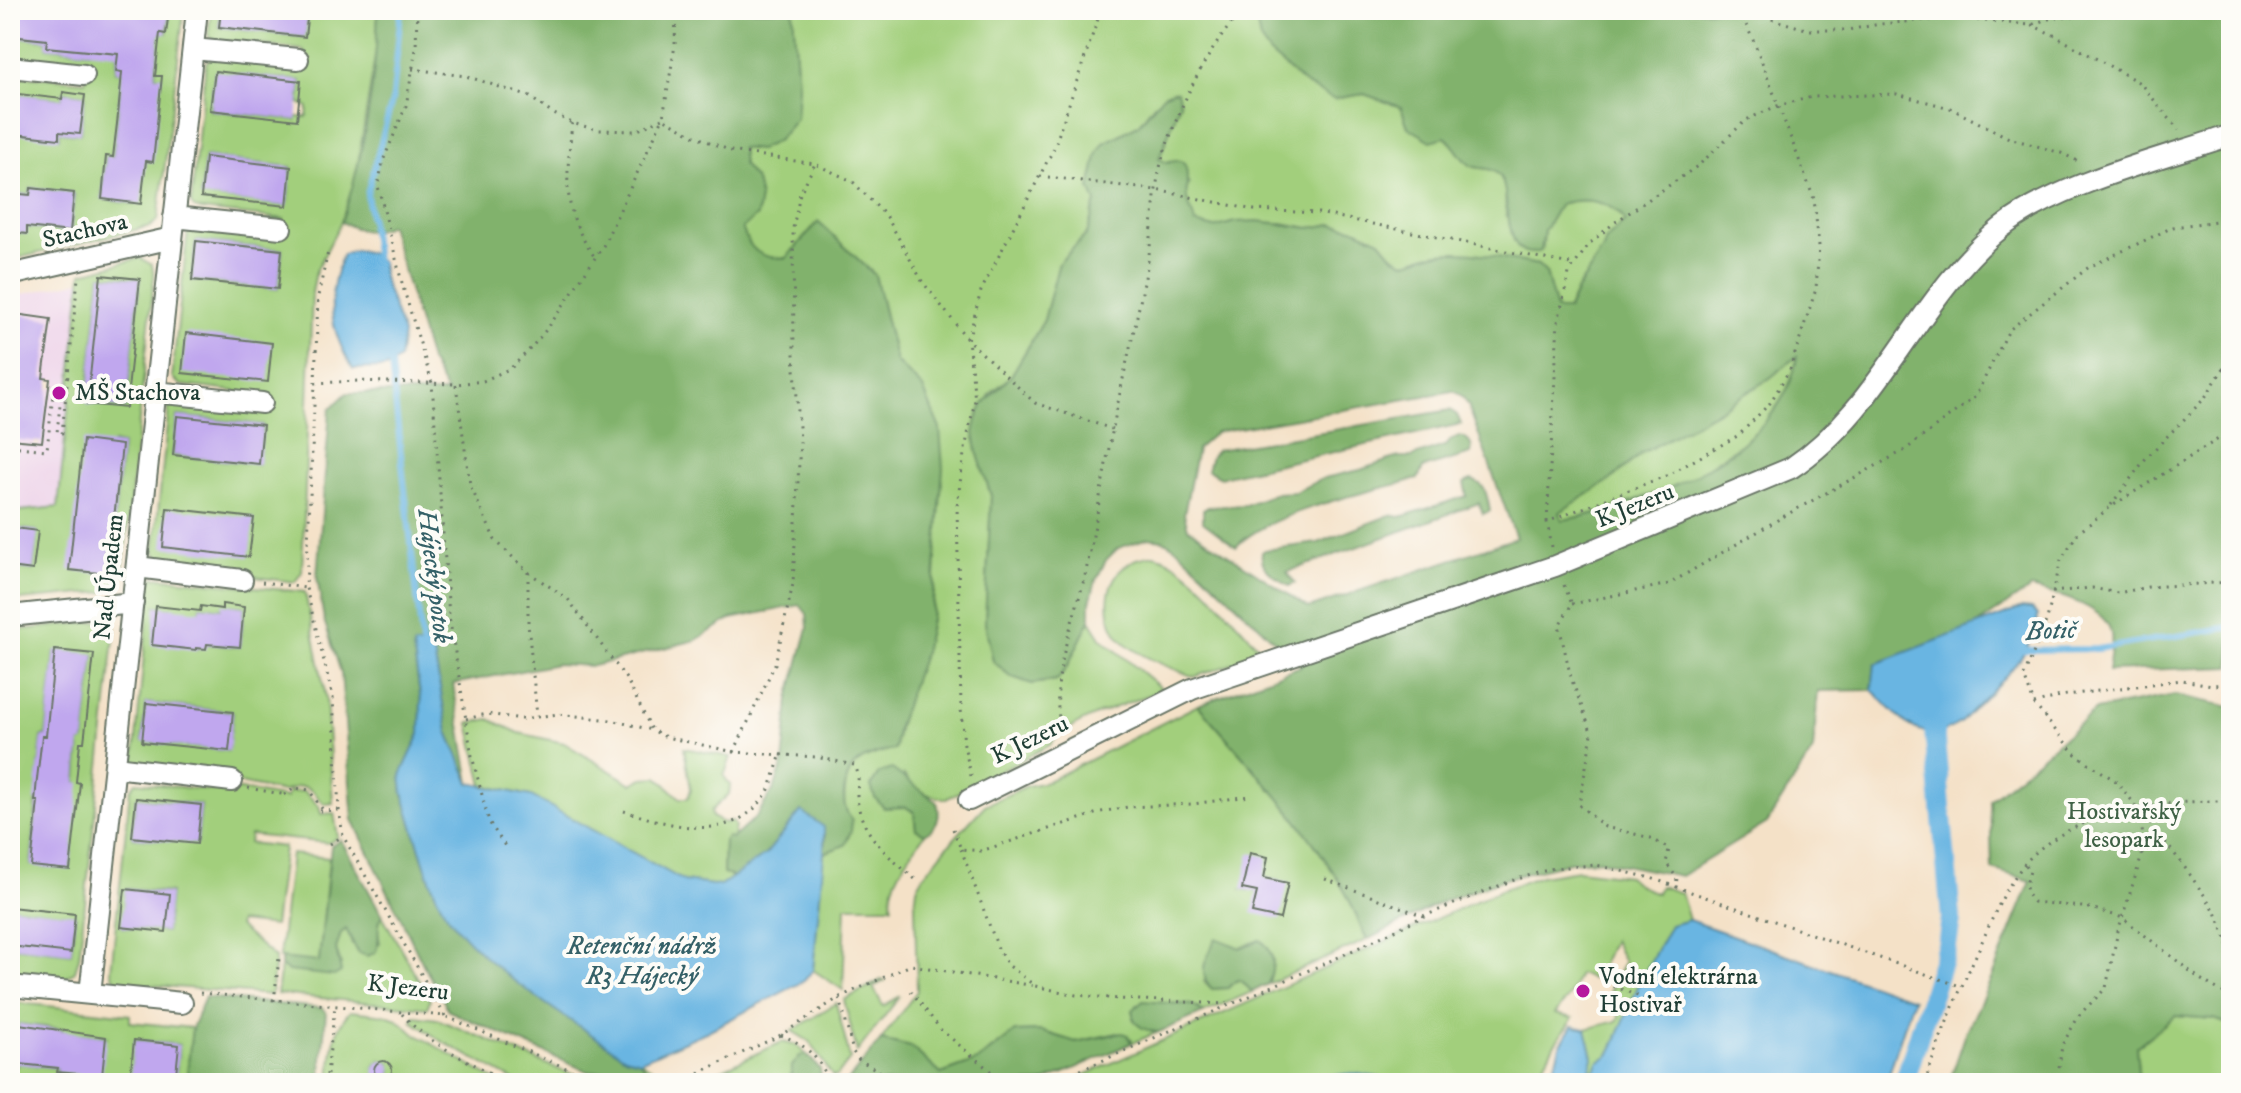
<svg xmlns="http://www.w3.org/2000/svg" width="2241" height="1093" viewBox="0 0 2241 1093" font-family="'IM FELL DW Pica',serif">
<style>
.built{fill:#edd1e9}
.green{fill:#a2cf7c;stroke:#608658;stroke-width:2;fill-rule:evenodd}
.forest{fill:#81b26c;stroke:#507850;stroke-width:2;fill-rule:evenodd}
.water{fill:#69b5e2;stroke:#44798b;stroke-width:2}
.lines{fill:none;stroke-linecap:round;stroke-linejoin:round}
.stream{stroke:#69b5e2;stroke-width:6}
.canal{stroke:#69b5e2;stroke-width:20}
.building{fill:#c0a7ee}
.minor-casing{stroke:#6a7667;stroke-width:24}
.path{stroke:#6a7667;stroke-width:3;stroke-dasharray:2 6;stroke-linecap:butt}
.minor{stroke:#fff;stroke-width:20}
.poi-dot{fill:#b5179e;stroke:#fdfcf7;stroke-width:3}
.labels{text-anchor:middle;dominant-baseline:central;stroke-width:8;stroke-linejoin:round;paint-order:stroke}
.street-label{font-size:24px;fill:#1f3d34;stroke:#fdfcf7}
.poi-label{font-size:24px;fill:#1f3d34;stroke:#fdfcf7;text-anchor:start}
.park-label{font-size:24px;fill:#406246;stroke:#fdfcf7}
.water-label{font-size:26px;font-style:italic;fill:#356168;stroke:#fdfcf7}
</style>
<rect width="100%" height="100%" fill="#fdfcf7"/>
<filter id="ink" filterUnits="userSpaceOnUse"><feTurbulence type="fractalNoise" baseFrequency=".0125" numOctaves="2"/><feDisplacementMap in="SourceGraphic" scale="16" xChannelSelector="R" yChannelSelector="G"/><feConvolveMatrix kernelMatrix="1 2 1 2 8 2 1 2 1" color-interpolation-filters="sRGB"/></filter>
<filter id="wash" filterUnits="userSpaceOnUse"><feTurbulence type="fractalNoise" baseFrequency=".006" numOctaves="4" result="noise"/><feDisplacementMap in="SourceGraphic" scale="32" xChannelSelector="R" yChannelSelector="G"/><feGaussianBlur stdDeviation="1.8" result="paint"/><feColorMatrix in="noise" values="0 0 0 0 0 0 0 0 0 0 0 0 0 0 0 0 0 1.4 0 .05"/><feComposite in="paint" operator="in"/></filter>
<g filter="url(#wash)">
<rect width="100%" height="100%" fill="#f4e1c7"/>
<!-- built -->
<path class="built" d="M81,281L58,507L10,512V439L35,441L34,445L39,446L40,442L42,441L47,397L50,388H55L56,380L43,378L51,319L15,314L10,347V297Z"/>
<!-- green -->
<path class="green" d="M169,10H184L158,220L151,226L10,260V232L26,234L27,227L70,232L74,194L31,188L30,195L10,193V127L59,138V132L80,134L85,95L63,92L62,99L20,95V88L10,87V75L85,81L88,65L10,57V36L47,40V47L89,51L120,29L116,71L123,72L113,157H106L102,199L135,204L161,76H155L159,33H167Z
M211,10H221L219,27L304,37L308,10H378L377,44L355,183L341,222L316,271L312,293L302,572L295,582L247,576V569L160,559L154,551L169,406L178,401L266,395L181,385L172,378L188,230L190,227L285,219L201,210L194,208L191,204L206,63L210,58L302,65L304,50L212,39L208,35ZM215,72L301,81L299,103L308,107L307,117H297L296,120L210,110ZM205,157L291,167L287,206L201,196ZM196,241L282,250L278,289L192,280ZM177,416L263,425L258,464L173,455Z
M793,10H1225L1230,13L1234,10H1259L1257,25L1333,99L1364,94L1401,107L1408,127L1445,137L1474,167L1493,170L1501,177L1505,189L1506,215L1543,247L1544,231L1560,204C1583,197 1612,200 1625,221L1606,240L1604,249L1577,289L1567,311L1556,310L1546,273L1538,265L1469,253L1427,255L1415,261L1404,262L1393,256L1380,240L1353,228L1332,224L1310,228L1283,223L1235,222L1214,228L1195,223L1185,195L1189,183L1168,163L1159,159L1180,103L1154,104L1138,125L1104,143L1095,194L1096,202L1087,234L1059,263L1044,320L1011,376L990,394L974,433L977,451L991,496L985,623L993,661L1010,676L1032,684L1057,680L1066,669L1090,620L1102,639L1163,690C1136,700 1065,722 1050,745L946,799C929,797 914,789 904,775L897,806L906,807L914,813L916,829L925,834C912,852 886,884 892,906H846L843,990L813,970L824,853L845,844C846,822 839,785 853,767C862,756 882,752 895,748C899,704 924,664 931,619C943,542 930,465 923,388L896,362L875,275L818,222L786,258C759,259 751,253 742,228L757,216L756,181L743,165L741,148L759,150L778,140L798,88Z
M140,258L152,265L154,277L123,573L116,584L104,592L10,601L11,567L33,570L37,531L16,528L14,537L10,536V512L58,507L82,273ZM101,275L140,279L126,408L87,403ZM113,443L122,445L108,573H100Z
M1798,355L1795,377L1770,420L1738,446L1684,483L1604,511L1562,521L1560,512L1610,480L1642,453L1716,412L1770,378Z
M1154,555C1189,561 1239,627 1264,653L1194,677C1172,668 1145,659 1126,644C1103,625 1102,584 1125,566C1133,559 1144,557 1154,555Z
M154,577L305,592L326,698L333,803L324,804C309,787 306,781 283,792L134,761L151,581ZM223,605L244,607L240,647L207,644L196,649L156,606L200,614L201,606L222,609ZM146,703L233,712L228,751L142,741Z
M109,620L115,626V630L79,958L75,971L65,978L10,972V946L71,953L75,915L10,907V707L16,669L10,668V631ZM55,651L94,655L84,741L80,742L70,869L31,865C36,822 37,779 42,736H46Z
M1198,705C1248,763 1306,823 1344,890C1353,905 1359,923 1367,940L1268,984L1273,959L1260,940L1240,948L1204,981L1212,989L1228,988L1236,980L1242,981L1252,992L1203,1013L1199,1008L1137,1005L1133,1018L1151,1032H1159L1132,1043V1039L1117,1033L1075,1042L1041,1031L1015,1032L977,1061L941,1074L911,1047L881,1040L917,991L915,904L917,888L923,877L946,848L985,805L1027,786L1046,782ZM1264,878L1287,883L1257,892L1242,889Z
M489,719L519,733L564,743L632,784L643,778L658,777L680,798H688L691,789L684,748L731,757L724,776L730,785L729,794L711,811L712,817L724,823L732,821L735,826L733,838L724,841L723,874L736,877L720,886L684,881L531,796L483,785L469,723Z
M136,782L234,793L235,789L286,798L289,792L304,791L319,806L321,814L334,813L338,837L329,843L250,835L249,843L284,847L274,926L239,922L238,926L275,958L271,995L125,983C116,981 113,979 111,971L130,790ZM136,798L201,805L197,843L132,837ZM126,889L170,893L166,932L122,927Z
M291,854L329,858L319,963L279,958Z
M1578,870L1628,876L1639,886L1657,893L1660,886L1681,893L1689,920L1670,925L1639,984L1614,1045L1609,1055L1598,1062L1595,1071L1589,1070L1593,1057L1586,1029L1617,1021L1619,1017L1618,1009L1608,997L1624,962L1613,940L1601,967L1592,979L1579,974L1570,995L1555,1014L1573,1018L1554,1045L1534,1083H1411L1399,1080L1323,1076L1313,1083H1067L1501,890L1541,876Z
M382,915L430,1000L427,1008L277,994L281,966L288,971L341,965L336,949L341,933L347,929L352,945L380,943L377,926Z
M881,980H886L873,987L883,1006L900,996L857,1052L844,1000Z
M10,1002L130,1015V1022L192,1028L186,1083H175L179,1045L135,1040L131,1078L168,1083H10V1066L16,1067L17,1063L58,1068L57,1071L106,1037L63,1032L62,1029L20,1024L19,1028L10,1027Z
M836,1003L850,1059L837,1076L833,1077L810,1042L792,1031Z
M350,1011L386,1015L397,1019L415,1034L500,1083H330C332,1056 331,1032 350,1011ZM381,1060L390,1063L392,1072L386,1079L377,1077L374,1067Z
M415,1016L437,1019L563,1071L603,1083H519L443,1042L412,1021Z
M2175,1016L2214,1019L2231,1025V1083H2139L2136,1047Z
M782,1042L796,1045L807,1055L800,1056L790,1076L791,1083H692Z
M640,1061L669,1079C647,1089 627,1079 605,1071H617L636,1078L643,1064Z"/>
<!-- forest -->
<path class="forest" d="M378,10H793L798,88L796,119L778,140L759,150L741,148L743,165L756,181L760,198L757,216L742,228C750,251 761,259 786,258L818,222L875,275L896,362L923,388L940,429L943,468L931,619L925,649L897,729L895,749C882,752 863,756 854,766C842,780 840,807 852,820L851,831L845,845L824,853L825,834L801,811L766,854L736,877L723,874L724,841L727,837L733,838L756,817L774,789L783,764L789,699L808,628L807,614L800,605L731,619L696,640L593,666L557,664L453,684L470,783L448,732L432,643L413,646L421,701L420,734L401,775L403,794C414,826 427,883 444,910C480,967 570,1019 625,1057L640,1061L645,1068L641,1077L636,1078L617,1071L589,1072L449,1011L424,966L353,820L341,673L324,620L317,577L330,409L347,393H447L430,361L390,225C369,234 362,232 341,222C364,159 376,78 378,10Z
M1259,10H2231V667L2108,671C2109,660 2113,644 2111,633C2106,605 2053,594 2031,588L1972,628L1875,664L1872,690L1818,691L1813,750L1767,823L1681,876L1598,860L1570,862L1504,879L1444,901L1367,940C1359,923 1353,905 1344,890C1306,823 1248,763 1198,705L1301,666L1179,550L1163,540L1148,538L1118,548L1106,560L1096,580L1090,602V620L1066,669L1057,680L1032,684L1010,676L993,661L985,623L991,496L977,451L974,433L977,419L984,403L1011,376L1044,320L1059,263L1087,234L1096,202L1090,188L1098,152L1104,143L1138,125L1163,95L1172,91H1177L1180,103L1159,159L1167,163C1196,151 1184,187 1187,198C1189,206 1193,214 1195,223L1214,228L1235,222L1258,221L1310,228L1332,224L1353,228L1380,240L1393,256L1404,262C1414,261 1419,257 1428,255C1463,246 1504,259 1538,265L1546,273L1556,310H1568L1577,290L1603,249L1606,240L1625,221C1612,200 1583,197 1560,204L1544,231L1541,251C1499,266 1513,191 1499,175C1491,166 1479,170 1470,165C1459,158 1456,145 1445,137L1431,141L1408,127L1401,107L1364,94L1333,99L1306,85L1270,54L1260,40L1257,25ZM1797,356C1785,450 1645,508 1562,520L1560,512L1610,480L1642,453L1716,412L1770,378ZM1453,391L1462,396L1468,405L1516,538L1309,608L1188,528L1184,514L1197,449L1216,432Z
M1450,410L1457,415L1461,424L1221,477L1207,470L1211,456L1217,450Z
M1459,436C1469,438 1473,443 1471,454L1423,468L1418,479C1371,491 1267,512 1236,547L1203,522V510L1208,507L1245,505L1276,493L1295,492L1324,478L1360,470L1398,457H1412L1447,445L1450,440Z
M1471,480C1487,484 1487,497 1490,511L1483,514L1479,503L1287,572L1295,583L1289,586C1276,577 1259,569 1262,552L1265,550L1318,543L1390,515L1400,517L1467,496L1464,483Z
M2175,695L2231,707V1025L2214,1019L2175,1016L2136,1047L2139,1083H1949L1966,1033L1990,982L2031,881L1992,869L1990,800L2096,710Z
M892,769L937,802C941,817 938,826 925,834L916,829L914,812L906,807L884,808L875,798L871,786L879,773Z
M341,840L382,915C374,931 383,938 375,953L367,956L358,953L346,929L341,933L336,949L341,972L334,976L288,971L281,966V958L319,962L331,846Z
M1216,938L1240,948L1260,940C1276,951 1275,967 1268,984L1252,992L1242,981L1237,980L1228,988L1212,989C1196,972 1207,957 1216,938Z
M205,997L322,1008L326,1012L320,1083H186L192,1028Z
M1143,1001L1193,1005L1203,1013L1159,1032C1147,1031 1138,1028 1133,1018V1010Z
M1040,1031L1076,1042L1122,1033L1128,1035L1132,1043L1042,1083H846L881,1040L911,1047L941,1074L977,1061L1015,1032Z
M807,1055L820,1069L822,1083H791L792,1066L800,1056Z"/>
<!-- water -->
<path class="water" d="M356,250L370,253L382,262L383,278L403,334L399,359L386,368L353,369C329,330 325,297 343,254Z
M2022,608L2032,609L2038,615C2038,653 1986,694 1961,722C1921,750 1899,717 1872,690L1875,664Z
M432,642L448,732L470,783L531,796L684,881L720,886L766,854L801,811L824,827V853L813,970L804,981L708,1031L640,1061L625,1057C570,1019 480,967 444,910C427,882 414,826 403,793L401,775L420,734L421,701L413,646Z
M1689,920L1913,999L1886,1083H1534L1544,1068H1554L1560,1046L1572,1026L1586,1029L1593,1057L1590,1069L1595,1070L1598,1062L1609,1055L1614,1045L1639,984L1670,925Z
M1354,1073L1411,1083H1313L1323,1076Z"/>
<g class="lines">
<!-- stream -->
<path class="stream" d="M376,262L367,194L393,97L401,10
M390,356L423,651
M2022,650L2098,649L2231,627"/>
<!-- canal -->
<path class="canal" d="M1904,1083L1947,946L1951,918L1932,707"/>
</g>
<g id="blocks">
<!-- building -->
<path class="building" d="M10,10H169L166,34L160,33L155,76H162L153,162L146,161L141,204L102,199L106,156L113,157L118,115L122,72L116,71L118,54L46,47L47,40L10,36Z
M221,10H308L305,37L219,27Z
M215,71L301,81L297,120L210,110Z
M63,92L85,95L80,134L59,132V139L15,134L16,127H10V93L62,99Z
M205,157L291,167L287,206L201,197Z
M31,188L74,193L70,232L27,227V234L10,232V193L30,195Z
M196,241L282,250L278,289L192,280Z
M101,275L140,279L126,408L87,404Z
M15,314L51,319L43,378L50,379L42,442L10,439V348Z
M186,333L272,343L268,382L182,373Z
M177,416L263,425L259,464L173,455Z
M83,440L122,445L108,574L69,570Z
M167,508L254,518L249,557L163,547Z
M15,528L38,531L33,570L10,567V536L14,537Z
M222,604L244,607L240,647L207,644L206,649L196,648V650L152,645L156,606L200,611L201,606L222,609Z
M55,650L94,654L84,742H80L76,782L80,783L70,870L31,866L38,801H35L37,779L42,736H46Z
M146,703L233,712L229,751L142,742Z
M136,798L201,805L197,844L132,837Z
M1250,853L1268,857L1264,878L1288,883L1280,919L1252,913L1257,892L1242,889Z
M125,889L170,894L166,932L121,927Z
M10,907L75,914L71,953L10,946Z
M19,1024L106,1037L102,1076L57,1072L58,1068L10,1063V1027L19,1028Z
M134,1040L179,1045L175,1083L130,1079Z
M374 1070a9 9 0 1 1 18 0a9 9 0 1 1-18 0Z"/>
</g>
</g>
<g filter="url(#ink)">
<use href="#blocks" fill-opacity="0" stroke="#6a7667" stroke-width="2"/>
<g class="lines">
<defs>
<path id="minor" d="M193,49L298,59
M10,67L84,75
M174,217L281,228
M10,275L172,238
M155,392L262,403
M137,567L242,580
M10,616L133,603
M115,767L232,781
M969,800L1192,689L1555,566L1791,468C1882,408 1918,295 2001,228C2056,184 2163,158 2231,135
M10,986L182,1003
M90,994L197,10"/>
</defs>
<!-- minor casing -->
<use href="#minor" class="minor-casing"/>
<!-- path -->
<path class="path" d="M417,10L416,49L406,106L383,161L378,186L403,287L432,383L449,616L472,756L489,822L507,849
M676,10L675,45L663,118L695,136L731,151L815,164L852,181L887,217L922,281L968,340L1035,403L1112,429
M1741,10L1809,30H1848L1880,24L1953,18L2031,25L2047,19L2094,15L2109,10
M2031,25L2052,34L2140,83L2179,130
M412,69L466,76L530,97L550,112L572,123L598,130L636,131L663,118
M572,123C567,178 560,208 594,256
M1040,176L1156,190L1254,210L1318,213L1575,265
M315,383L318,296L328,252
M456,385L470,485L495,540L528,572L568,599L627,680L652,730L666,737L734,752L816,757L854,765C861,775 857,784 857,796C859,833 888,856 915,879
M2231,431L2109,508L2077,534L2061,560L2047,619L2024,676L2034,704L2074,753L2117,782L2181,862L2216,912L2231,952
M10,446L47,450L53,394L61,395L57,433H62L78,278
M2111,505L2146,458L2204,399L2231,357
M1547,522L1558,322L1569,273L1589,244L1614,223L1699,165L1746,120L1777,106L1812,97L1897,94L1950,108L2009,138L2061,153L2082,163
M1552,547L1547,522L1668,475L1739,435L1770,403L1790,369L1816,289L1819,246L1814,199L1755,44L1739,10
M528,572V624L537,716
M262,582L306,588
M1564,585L1572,604L1559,625L1571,678L1592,734L1579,805L1605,827L1651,838L1669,849L1666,863L1677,878L1676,886
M2052,592L2092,588L2118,593L2148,587L2231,582
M1572,604L1669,584L1786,515L1905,450L1975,397L2009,330L2089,267L2173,227L2231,219
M2034,704L2060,696L2182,680L2212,685L2231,684
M466,719L487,714L522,719L558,714L611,720L652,730
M1062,732C1047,679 1075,622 1086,571C1096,524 1103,476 1113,428C1123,374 1137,321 1147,267C1154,229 1152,190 1164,153C1183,98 1205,54 1242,10
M734,752L775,664L793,584L800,441L794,354L793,228L800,193L815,164
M971,776L964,745L961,709L957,506L964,454L975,400L968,340L981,291L1054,148L1101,10
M248,788L287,795
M284,795L295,788L309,790L323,810
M320,811L339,810
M624,811C673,826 733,846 767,793C773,783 776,768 780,757
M953,829L961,849L981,851L1101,812L1128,807L1193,804L1249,796
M330,844L343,836
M961,849L999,951L1008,965L1035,986L1076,995L1119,999L1227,1004
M2026,865L2030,871C2026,884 2023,892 2033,902L2091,908L2123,918L2200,979L2231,997
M1325,879L1424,916
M1606,983L1650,1001
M911,991L941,1030L1005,1083
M200,993L445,1016L573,1071L614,1083
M840,998L853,1052L858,1059L899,1083
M274,1001L279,958
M402,1014C428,1045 474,1063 509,1083
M445,1016L343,836L339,810L333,698L306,588L315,383L358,381L456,384L483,381L511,368L531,348L550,325L603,246L663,118
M781,1035C809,1046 817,1057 831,1083
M326,1083L335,1006
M677,1083L781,1035L840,997L911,965L1035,986
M1051,1083L1339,957L1424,916L1511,881L1554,868L1596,865L1651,878L1960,986
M1925,1083C1939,1038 1957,996 1977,953C1991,922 2004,888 2026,862C2073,810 2165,800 2231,801
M2057,1083L2062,1045L2080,1014L2106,988L2118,931L2144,849L2140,808"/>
<!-- minor -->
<use href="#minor" class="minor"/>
</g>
</g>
<!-- markers -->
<g class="poi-dot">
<circle cx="59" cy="393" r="8"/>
<circle cx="1583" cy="991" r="8"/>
</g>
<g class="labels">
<!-- street labels -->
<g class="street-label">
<text transform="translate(85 231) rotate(-13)">Stachova</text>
<text transform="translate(1635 506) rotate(-22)">K Jezeru</text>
<text transform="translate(109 577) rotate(-84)">Nad Úpadem</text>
<text transform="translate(1030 740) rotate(-26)">K Jezeru</text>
<text transform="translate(408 988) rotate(7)">K Jezeru</text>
</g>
<!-- poi labels -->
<g class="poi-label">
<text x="75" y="393">MŠ Stachova</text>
<text x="1599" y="977">Vodní elektrárna<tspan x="1599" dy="28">Hostivař</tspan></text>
</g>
<!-- park labels -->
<g class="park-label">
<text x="2124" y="812">Hostivařský<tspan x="2124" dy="28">lesopark</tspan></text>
</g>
<!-- water labels -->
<g class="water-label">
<text transform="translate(434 576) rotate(83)">Hájecký potok</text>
<text transform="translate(2051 631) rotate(-2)">Botič</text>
<text x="642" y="946">Retenční nádrž<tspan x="642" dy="30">R3 Hájecký</tspan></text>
</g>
</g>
<!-- margin -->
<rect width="2241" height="1093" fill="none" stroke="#fdfcf7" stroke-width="40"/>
</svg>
